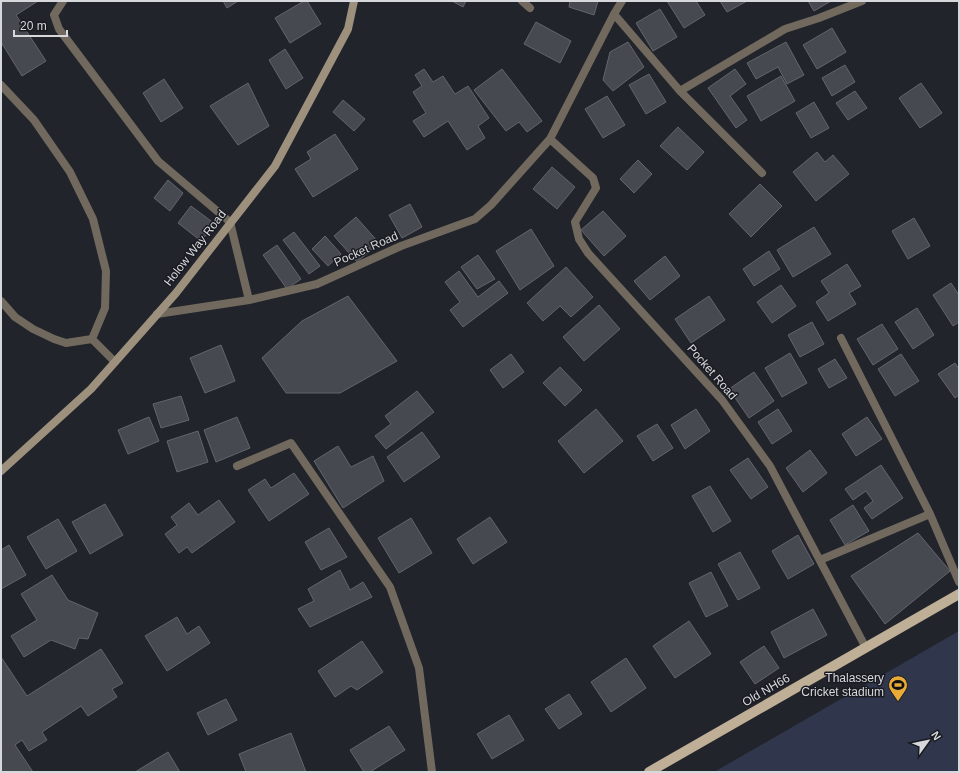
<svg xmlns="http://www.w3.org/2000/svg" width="960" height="773" viewBox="0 0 960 773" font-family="Arial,sans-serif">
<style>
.green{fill:#30364c}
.building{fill:#474951;stroke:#63656d}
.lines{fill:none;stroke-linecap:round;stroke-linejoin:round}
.street{stroke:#71695d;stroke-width:8}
.secondary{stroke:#9d907d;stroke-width:8}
.primary{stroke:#bfaf96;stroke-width:10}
.labels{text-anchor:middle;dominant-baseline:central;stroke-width:3;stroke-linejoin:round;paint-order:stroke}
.street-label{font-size:12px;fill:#d6d8dc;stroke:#191b21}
.poi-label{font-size:12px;fill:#d6d8dc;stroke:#191b21;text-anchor:end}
</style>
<rect width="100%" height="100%" fill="#22242b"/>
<!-- green -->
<path class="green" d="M959,631V772H714Z"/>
<!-- building -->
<path class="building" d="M1,1H38L16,15L46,61L22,76L1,42Z
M223,1H238L227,8Z
M304,1H307L321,24L290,43L275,18Z
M452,1H466L463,7Z
M570,1H598L594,15L569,7Z
M667,1H696L705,15L684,28Z
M720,1H747L727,12Z
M808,1H831L814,11Z
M660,9L677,37L653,51L636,23Z
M536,22L571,41L560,63L524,44Z
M832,28L846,52L817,69L803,45Z
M628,42L644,67L613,91L603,80L610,52Z
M786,42L804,75L787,84L778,67L756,79L747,63Z
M285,49L303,78L286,89L269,60Z
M845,65L855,82L832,96L822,78Z
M424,69L433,82L443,76L455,94L468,86L489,118L478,126L485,138L467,150L448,121L424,137L413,121L426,113L413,92L422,86L415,75Z
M502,69L542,121L527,132L519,122L506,131L474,90Z
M735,69L746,84L730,96L747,120L736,128L708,88Z
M649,74L666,102L646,114L629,85Z
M781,76L795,101L761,121L747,96Z
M164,79L183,108L161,122L143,93Z
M248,83L269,126L238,145L210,106Z
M921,83L942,113L920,128L899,98Z
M855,91L867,108L848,120L836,103Z
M607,96L625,125L603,138L585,109Z
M343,100L365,119L354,131L333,112Z
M814,102L829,128L811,138L796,113Z
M678,127L704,152L687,170L660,146Z
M335,134L358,169L313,197L295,169L311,159L307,152Z
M817,152L825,162L833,155L849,174L816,201L793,172Z
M638,160L652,174L634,193L620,179Z
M552,167L575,187L557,209L533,189Z
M168,180L183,193L170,211L154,198Z
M760,184L782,206L751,237L729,214Z
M410,204L422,227L402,238L389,215Z
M191,206L215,224L201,241L178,223Z
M603,211L626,236L604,256L581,230Z
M356,217L379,243L357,262L334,236Z
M914,218L930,246L908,259L892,231Z
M814,227L831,254L793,277L777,250Z
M531,229L554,266L520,290L496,251Z
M294,232L320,266L309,274L283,240Z
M325,236L341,254L328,266L312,249Z
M277,245L301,279L287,289L263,255Z
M769,251L780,269L754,286L743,269Z
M478,255L495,279L477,289L461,267Z
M665,256L680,276L650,300L634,281Z
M847,264L861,286L849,293L856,304L828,321L816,302L829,293L821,281Z
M566,267L593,297L571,317L560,306L543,321L527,303Z
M459,271L478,297L499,281L508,293L463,327L450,310L460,302L445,282Z
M951,283L959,295V322L953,326L933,295Z
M781,285L796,306L772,323L757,302Z
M348,296L397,361L340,393H286L262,358L302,321Z
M709,296L725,320L691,343L675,319Z
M599,305L620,329L584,361L563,337Z
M917,308L934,335L913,349L895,322Z
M812,322L824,344L800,357L788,335Z
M882,324L898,349L873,365L857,339Z
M221,345L235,381L205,393L190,358Z
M790,353L807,383L782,397L765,368Z
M511,354L524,372L503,388L490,370Z
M901,354L919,381L895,396L878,369Z
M835,359L847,378L829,388L818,369Z
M955,363L959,369V395L955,398L938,374Z
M560,367L582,390L565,406L543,383Z
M754,372L774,401L749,418L729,389Z
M417,391L434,412L386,449L375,436L391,424L385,416Z
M181,396L189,420L161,428L153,404Z
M596,409L623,441L584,473L558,441Z
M696,409L710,431L685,449L671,425Z
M778,409L792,431L772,444L758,422Z
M149,417L159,441L128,454L118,430Z
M237,417L250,448L216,462L204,430Z
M867,417L882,439L856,456L842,434Z
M657,424L673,448L653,461L637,436Z
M198,431L208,462L177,472L167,441Z
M422,432L440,457L404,482L387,457Z
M338,446L351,467L373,456L384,481L343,508L314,461Z
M810,450L827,473L803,492L786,468Z
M748,458L768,487L751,499L730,470Z
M881,465L903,498L872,519L864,508L873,501L866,491L853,500L845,489Z
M294,473L309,494L269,521L248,490L265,479L271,488Z
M710,486L731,521L713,532L692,496Z
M219,500L235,522L192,553L187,547L179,553L165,534L177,525L171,517L189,503L198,515Z
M105,504L123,535L90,554L72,522Z
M853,505L869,531L845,545L830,520Z
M490,517L507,542L473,564L457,539Z
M411,518L432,553L399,573L378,538Z
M58,519L77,551L46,569L27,537Z
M329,528L347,557L321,570L305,542Z
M918,533L950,571L885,624L851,576Z
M798,535L814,564L788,579L772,551Z
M9,545L26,575L1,589V550Z
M740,552L760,588L738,600L718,564Z
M340,570L350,590L363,582L372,597L310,627L298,609L314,601L308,589Z
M711,572L728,606L706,617L689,583Z
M52,575L68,600L98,613L88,639L79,638L75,649L51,640L24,657L11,636L37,620L21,594Z
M813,609L827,635L784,658L771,632Z
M177,617L187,634L199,626L210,643L167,671L145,636Z
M689,621L711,654L675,678L653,646Z
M362,641L383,672L357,690L351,686L335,697L318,671Z
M764,646L779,668L755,684L740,662Z
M101,649L123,683L112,689L117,697L88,716L81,706L42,732L47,740L29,751L22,740L15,745L33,772H1V657L27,696Z
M626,658L646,688L611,712L591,682Z
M569,694L582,714L559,729L545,709Z
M226,699L237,720L208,735L197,713Z
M509,715L524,740L492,759L477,734Z
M389,726L405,750L370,772H364L350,750Z
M291,733L306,772H246L239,754Z
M168,752L180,772H135Z"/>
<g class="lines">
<!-- street -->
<path class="street" d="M63,1L54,15L59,29L158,161L230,222L249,300
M522,1L530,8
M614,14L680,91L762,173
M1,85L34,120L70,172L93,219L106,271L105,308L92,339
M680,91L785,29L819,18L862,1
M550,139L593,178L596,188L575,222L579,239L588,253L722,400L770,466L866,648
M1,301L15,317L33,329L54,339L66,343L92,339
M157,314L249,300L317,284L401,246L475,219L491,205L550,139L614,14L622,1
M841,338L930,514L959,582
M92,339L115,362
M237,466L291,443L390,587L419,668L432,772
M820,560L930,514"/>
<!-- secondary -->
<path class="secondary" d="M1,471L91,389L115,362L176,293L275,166L348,29L354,1"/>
<!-- primary -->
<path class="primary" d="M649,772L959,594"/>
</g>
<!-- icons -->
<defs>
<symbol id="stadium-pin" viewBox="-11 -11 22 30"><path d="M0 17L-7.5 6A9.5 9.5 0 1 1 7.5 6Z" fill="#e8ab37" stroke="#191b21"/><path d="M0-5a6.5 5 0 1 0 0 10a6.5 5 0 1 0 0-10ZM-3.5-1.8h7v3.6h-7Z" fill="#111"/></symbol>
</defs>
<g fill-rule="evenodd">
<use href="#stadium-pin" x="887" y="674" width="22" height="30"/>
</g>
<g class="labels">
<!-- street labels -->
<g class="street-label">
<text transform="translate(195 248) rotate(-52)">Holow Way Road</text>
<text transform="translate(366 249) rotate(-24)">Pocket Road</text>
<text transform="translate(712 372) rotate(49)">Pocket Road</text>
<text transform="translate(766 690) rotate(-30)">Old NH66</text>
</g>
<!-- poi labels -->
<g class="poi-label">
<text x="884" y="678">Thalassery<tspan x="884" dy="14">Cricket stadium</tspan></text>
</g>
</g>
<!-- border -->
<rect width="960" height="773" fill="none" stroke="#d6d8dc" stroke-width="4"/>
<!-- north arrow -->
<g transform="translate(928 741) rotate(57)" stroke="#191b21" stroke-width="3" paint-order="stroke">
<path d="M0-3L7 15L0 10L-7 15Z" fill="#d6d8dc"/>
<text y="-6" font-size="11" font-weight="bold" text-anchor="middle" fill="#d6d8dc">N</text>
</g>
<!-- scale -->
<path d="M14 30v6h53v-6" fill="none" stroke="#d6d8dc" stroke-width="2"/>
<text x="20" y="30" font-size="12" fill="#d6d8dc" stroke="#191b21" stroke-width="3" paint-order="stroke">20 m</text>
</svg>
